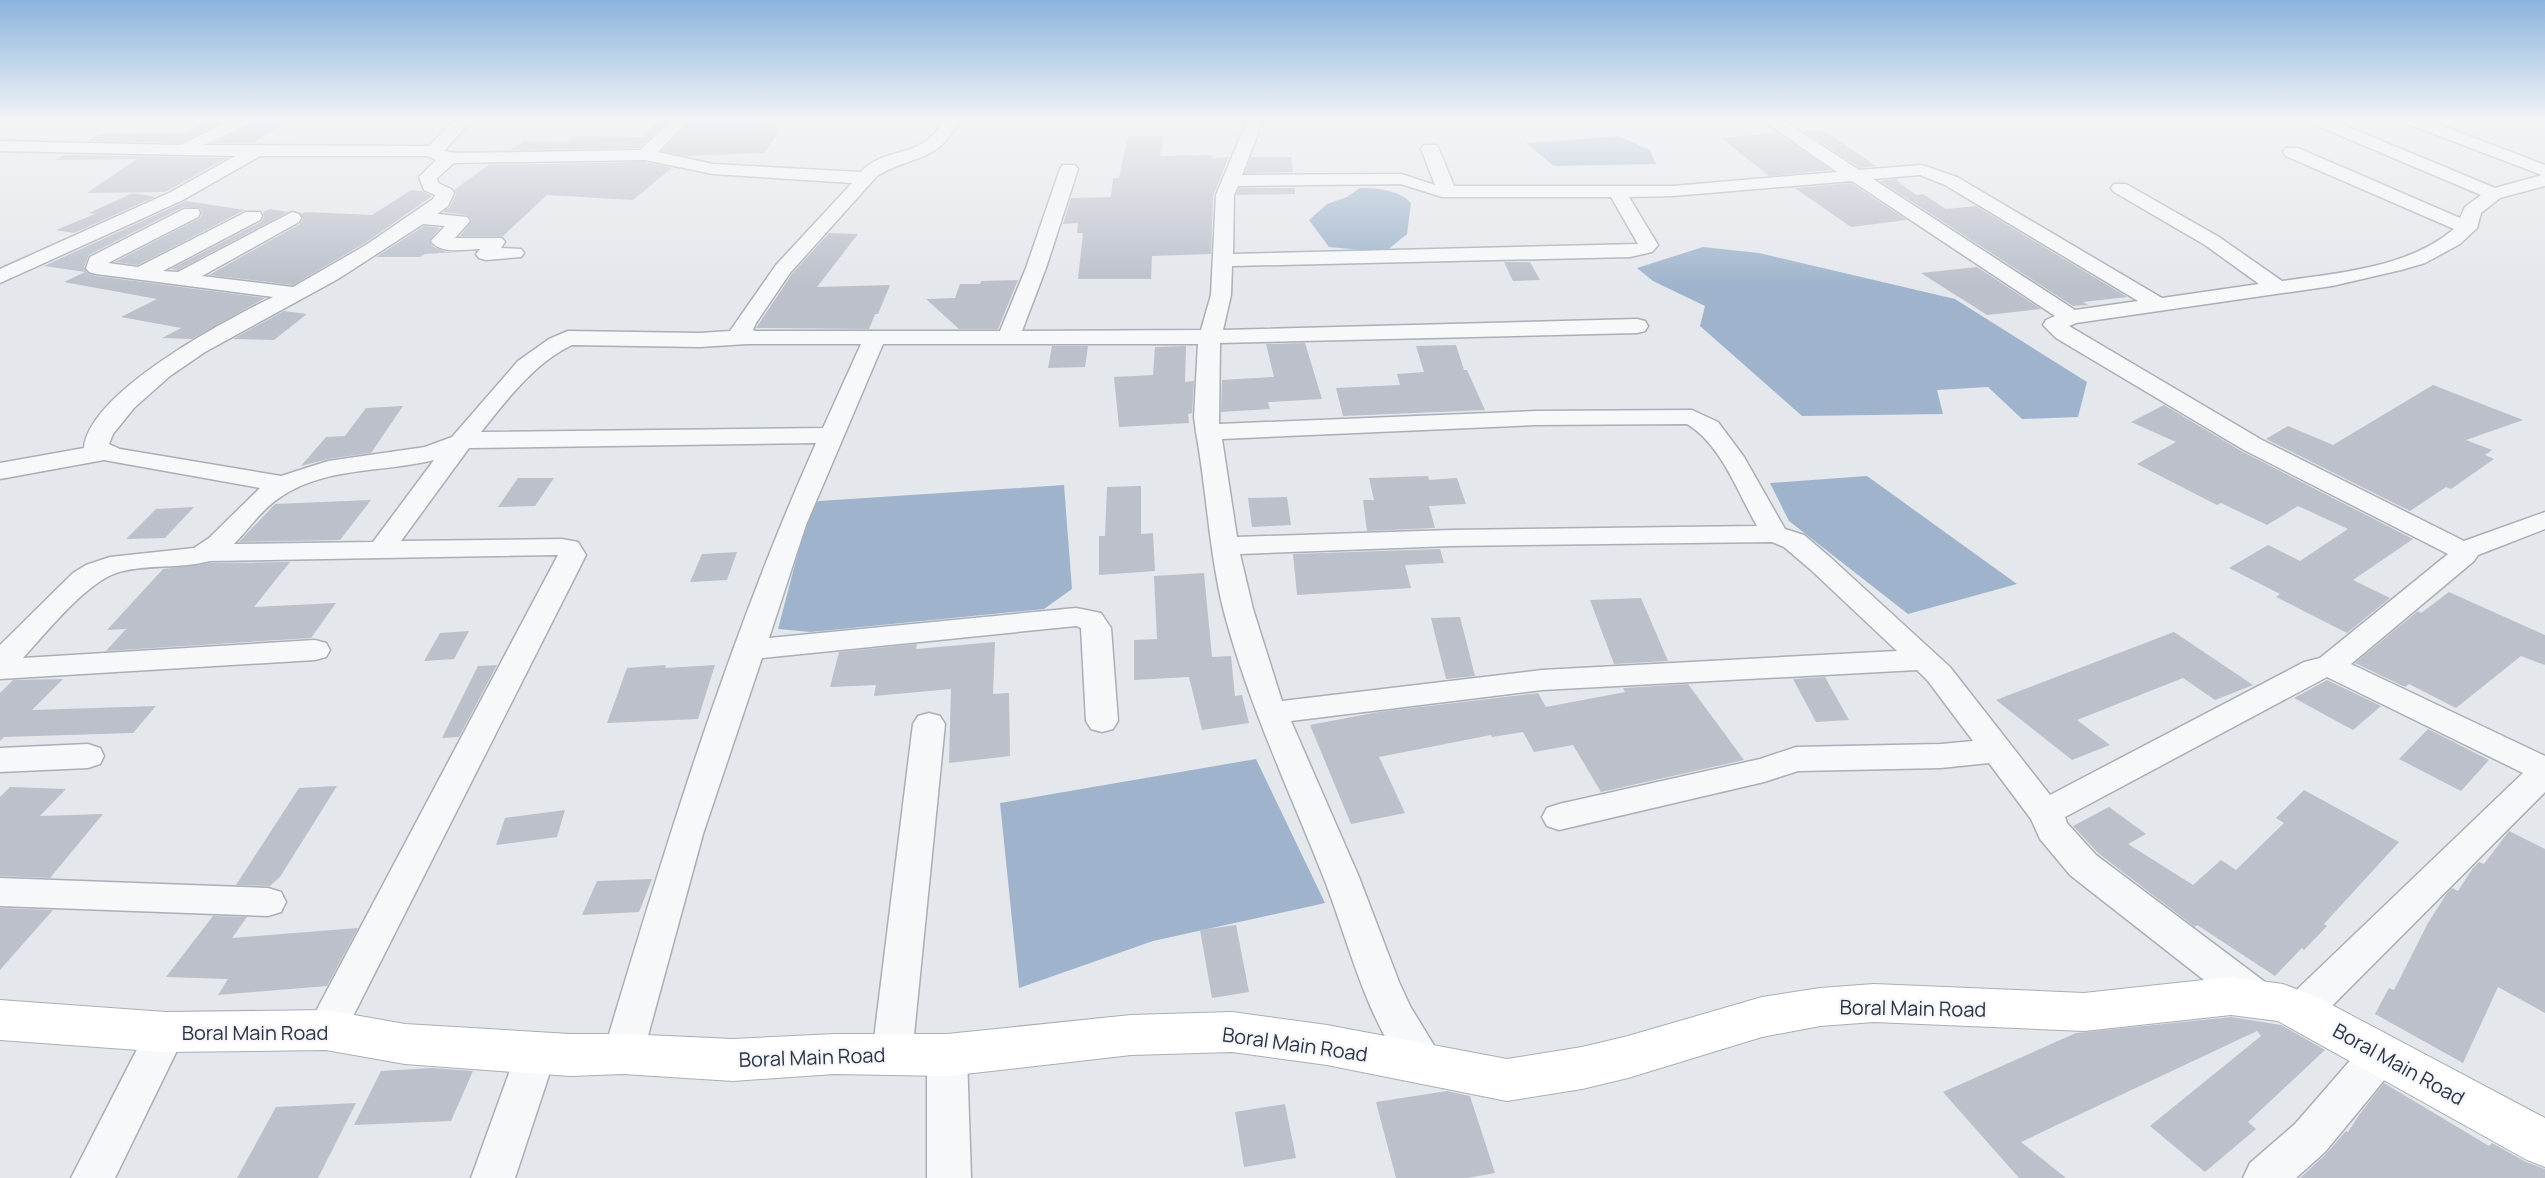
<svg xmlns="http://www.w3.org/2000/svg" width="2545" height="1178" viewBox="0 0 2545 1178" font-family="Manrope,sans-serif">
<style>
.water{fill:#9fb4cc}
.building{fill:#bbc0ca}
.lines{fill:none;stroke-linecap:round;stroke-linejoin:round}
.minor-casing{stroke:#a9aeb7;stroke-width:3}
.secondary-casing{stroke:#a9aeb7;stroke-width:2}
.minor{fill:#f7f8fa;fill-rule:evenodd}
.secondary{fill:#fff;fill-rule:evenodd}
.labels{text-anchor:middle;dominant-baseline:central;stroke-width:4.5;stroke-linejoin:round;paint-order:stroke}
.near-street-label{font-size:20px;fill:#2b3445;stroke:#f4f6f9}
</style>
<rect width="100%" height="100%" fill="#e4e7ec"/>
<!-- water -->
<path class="water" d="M1619,136L1650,150L1656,164L1554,166L1526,143Z
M1360,188C1377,188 1399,190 1411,203L1407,234L1385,252L1329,247L1309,220L1327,204L1347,197Z
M1703,247L1759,253L1955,299L2087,382L2078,417L2022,419L1988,387L1937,390L1943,414L1802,416L1700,326L1705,306L1653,281L1637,268Z
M1867,476L2017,584L1908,614L1789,521L1770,483Z
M1064,485L1072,589L1044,609L811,632L778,629L810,507L819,501Z
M1256,759L1325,903L1153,941L1019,988L1000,803Z"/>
<!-- building -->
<path class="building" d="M205,121H224L180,143L88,141L99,134L186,133Z
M254,121H286L254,143H214L251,126Z
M657,121H666L639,148L510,150L523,141L566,142L572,136L643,137Z
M690,121H752L749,125L783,126L764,153L686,156L662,151Z
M1823,130L1876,166L1860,168L1804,131Z
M1778,133L1831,170L1769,176L1721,138Z
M1128,136H1164L1160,156L1212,155L1213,158L1229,157L1213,196L1211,254L1152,256L1151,279H1078L1083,233H1077L1078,223L1063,224L1071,198L1111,197L1113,178H1119Z
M64,155L227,158L165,192L87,193L137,159L55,160Z
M1251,157H1291L1293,172L1245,173Z
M645,162L672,168L633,200L547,195L503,236H460L472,220L467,215L443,212L450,207L456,194L454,190L489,165Z
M1895,179L1916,195L1923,194L1946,209L1976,206L2127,297L2083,302L2088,305L2073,306L1880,181Z
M1851,183L1907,220L1851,227L1795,188Z
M1239,188H1295V194L1236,195Z
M411,190L422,191L432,196L365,243L293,285L209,275L300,224L303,219L301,214L306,212L372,215Z
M133,193L155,197L74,233L56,230L95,214L89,213Z
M186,201L245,210L138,265L115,262L200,218L202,214L200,208L183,207L89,255L84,267L87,273L96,276L265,298L192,339L162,338L181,328L121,317L157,299L64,282L85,272L44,266Z
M270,209L288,212L178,270L171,269L261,222L264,217L263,212Z
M424,226L440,228L429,241L434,247L446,252H457L425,254L420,257H376Z
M829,233L858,234L817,287L890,285L878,314H875L869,329L756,328L792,274Z
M1504,262H1530L1540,280L1513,281Z
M1977,267L2041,309L1987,315L1921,273Z
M1018,280L998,329H959L926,299L955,298L960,284H980L981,281Z
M284,311L307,314L274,340L233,339Z
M1305,343L1322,399L1268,402L1270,409L1221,412L1222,380L1274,377L1266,344Z
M1456,345L1464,370H1467L1485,410L1343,416L1336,388L1400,385L1397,374L1424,372L1416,346Z
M1052,346H1088L1085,367L1048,368Z
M1186,346L1185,382L1194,381L1192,413L1188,414L1189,423L1119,427L1114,377L1153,375L1155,347Z
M2433,385L2523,420L2466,440L2492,450L2485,455L2494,459L2451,489L2446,487L2410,511L2266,439L2288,426L2333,445Z
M2164,405L2243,452L2413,539L2353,580L2390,598L2347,633L2276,597L2280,594L2229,568L2268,545L2300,561L2348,529L2298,506L2267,525L2221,503L2217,505L2137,464L2176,442L2131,422Z
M403,406L371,453L328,459L301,466L326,437L345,436L366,408Z
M1428,476L1429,480L1457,478L1466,504L1429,506L1435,528L1367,531L1363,500H1374L1369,478Z
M518,478H554L535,506L498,507Z
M1141,486V534L1153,533L1155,571L1099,575V536H1105L1107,487Z
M1287,497L1291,525L1252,527L1248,498Z
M371,500L340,540L239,542L275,504Z
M194,507L165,538L126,539L156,509Z
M1440,549L1444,563L1405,565L1411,588L1297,595L1293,554Z
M737,552L727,580L690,582L702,554Z
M290,562L254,607L336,603L311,638L106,651L126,629L107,630L163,569L210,563Z
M1204,573L1212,657L1231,656L1235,696L1242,695L1249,723L1202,730L1189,677L1134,680V640L1157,639L1154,576Z
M2449,592L2545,635V665L2521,656L2456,708L2409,684L2405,687L2355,663L2418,611L2421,613Z
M1641,598L1668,661L1614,664L1590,600Z
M1460,617L1475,676L1446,679L1431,618Z
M469,631L454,659L424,661L440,633Z
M2174,632L2253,685L2215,700L2183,678L2077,720L2110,745L2072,760L1996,700Z
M995,642L993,694L1009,693L1010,756L949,763L951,689L874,696L876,685L830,687L839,652L917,644L916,649Z
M497,665L459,737L442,738L478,666Z
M666,665L665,668L715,665L698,719L607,723L627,668Z
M1825,677L1849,720L1816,722L1793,679Z
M63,679L32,710L156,706L133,733L4,737L0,741V693L13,680Z
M2327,680L2381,706L2353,730L2294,698Z
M1688,684L1744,760L1601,792L1573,745L1534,752L1523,732L1492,737L1491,735L1379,757L1405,813L1351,824L1310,725L1378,712L1538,693L1546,707L1625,692L1623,688Z
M2428,729L2489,760L2461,791L2399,759Z
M337,786L280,877L270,886L236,885L299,788Z
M10,787L66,789L40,816L103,814L50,878L0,876V797Z
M2304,790L2399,842L2324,924L2327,926L2304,950L2302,948L2275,976L2197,925L2195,927L2098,853L2073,826L2109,807L2146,834L2128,844L2193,885L2221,860L2236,870L2284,823L2276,818Z
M565,810L557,837L496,845L505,818Z
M2509,831L2545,849V1013L2498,987L2463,1063L2375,1014L2389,988L2394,990L2428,923L2447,893L2452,888L2458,891L2473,868L2479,862L2484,864Z
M652,879L639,912L582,915L597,881Z
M0,908L53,910L0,970Z
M213,916L247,917L232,938L358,928L327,986L218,995L228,979L166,977Z
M1236,925L1249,992L1212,998L1200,930Z
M2231,1017L2281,1025L2325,1050L2248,1122L2256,1129L2205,1172L2150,1126L2261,1036L2257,1031L2021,1142L2066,1178H2019L1943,1092L2076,1033Z
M431,1068L473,1071L451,1121L354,1125L381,1071Z
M2384,1083L2489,1146L2492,1143L2526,1162L2545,1169V1178H2300L2326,1154L2346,1131L2348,1132L2359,1115Z
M1447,1091L1470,1096L1495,1173L1467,1178H1396L1376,1102Z
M356,1103L318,1178H237L276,1107Z
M1285,1104L1296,1158L1244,1167L1235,1112Z"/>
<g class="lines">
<defs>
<path id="minor" d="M230,121H252L250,124L204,145L429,146L453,121H471L444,151L457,153L640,150L670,121H688L658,152L713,164L861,172C886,145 921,161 943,121H959C937,164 913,154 877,176L790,273L756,323L753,330L755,331H1000L1026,268L1060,169L1063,165H1075L1078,169L1046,268L1022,331L1201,330L1211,295L1216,195L1247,121H1263L1242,175L1401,174L1435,185L1421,149L1424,145H1436L1439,149L1454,186H1673L1837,172L1764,121H1784L1859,170L1922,165L1957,177L2162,298L2259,284L2205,245L2114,192L2111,188L2114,184H2126L2219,237L2282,281C2338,273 2408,268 2454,229L2286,156L2283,152L2286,148H2298L2460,218L2465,207L2481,195L2313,124L2311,121H2334L2495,188L2542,175L2408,124L2406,121H2430L2545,165V186L2500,198L2481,213L2477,228L2460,244L2425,263L2401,270L2332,286L2076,323L2069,326L2262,440L2464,541L2545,512V529L2478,555L2474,561L2351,664L2545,756V792L2315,1023L2301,1028L2287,1023L2281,1011L2287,999L2523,773L2327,677L2065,817L2067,823L2096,855L2269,985L2275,997L2269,1009L2255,1013L2241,1009L2070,875L2040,839L2031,819L1989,763L1941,768L1798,771L1764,782L1559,830L1547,826L1542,817L1547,808L1559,804L1760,759L1796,747L1941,744L1973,741L1928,681L1917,670L1542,690L1291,721L1359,877L1399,982L1410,1006L1446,1065L1440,1078L1426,1083C1421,1081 1414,1080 1410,1075C1365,1018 1349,942 1323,876C1288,788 1248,703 1224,612C1209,553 1207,492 1196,432L1194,417L1198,344H883L806,525L769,638L1076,608L1101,613L1111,628L1118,721L1113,729L1102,732L1091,729L1086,721L1081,628L1076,626L762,658L703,834L643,1054L637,1067L623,1072L609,1067L603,1054C665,847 728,640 816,443L469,448L401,541L562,539L578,542L586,555L340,1042L326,1047L312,1042L306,1030L558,555L210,561C180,569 148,564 119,572C87,581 46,633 23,658L315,640L326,643L330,650L326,657L315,660L0,679V645L73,573L86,565L110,557L194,548L209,538L260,488L104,460L0,479V463L84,448C89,392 226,320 273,297L96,274L89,272L86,268L90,257L184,209H198L200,213L198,217L108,263L138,267L246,212H260L262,216L260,220L163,271L178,272L292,212L299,214L301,218L299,222L202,276L293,287L366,245L433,199L435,195L424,190L419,177L436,160L428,156H260L183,200L0,283V269L171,192L235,156L0,151V141L180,145ZM645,160L713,174L852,183L776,265L730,331L700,333L568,331L549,339L518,361L452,437L425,447L328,461L281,476L120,449L109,444L113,434L134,408L170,376L205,352L338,279L423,224L445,226L431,241C441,255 465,249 480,249L476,254L479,258L486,260L521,257L524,253L521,249L501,248L505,242L502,238H455L470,221L467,217L437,214L448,206L454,193L451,189L438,183L437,178L454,163ZM1920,175L1945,185L2138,301L2075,310L1873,179ZM1852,181L2055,316L2046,320L2043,325L2056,338L2244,450L2448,554L2320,658L2304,662L2050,795L1950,667L1831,558L1804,535L1785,529L1744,457L1718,422L1692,410L1536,411L1219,424L1220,343L1637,333L1645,331L1648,326L1645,321L1637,319L1223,330L1231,295L1232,266L1630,257L1652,252L1658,245L1629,197L1673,196ZM1401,184L1442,197H1611L1638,244L1233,254L1234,195L1238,186ZM747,344H861L823,428L481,432C507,400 534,363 572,345L700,347ZM1687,424C1721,444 1738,493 1757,526L1451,530L1237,537L1222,439L1536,425ZM434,460L373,542L234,544C249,529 261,510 279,498C325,466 382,473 434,460ZM1772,542L1784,547L1811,570L1897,651L1542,670L1282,701L1253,609L1240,554L1451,546Z
M929,713L940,716L945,724L912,1055L906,1068L892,1073L878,1068L872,1055L913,724L918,716Z
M88,744L100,748L104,756L100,764L88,768L0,772V748Z
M0,878L268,888L281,892L286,902L281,912L268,916L0,906Z
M166,1015L180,1020L186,1032L115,1178H71L152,1020Z
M537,1033L551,1039L557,1051L515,1178H471L517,1051L523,1039Z
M2381,1036L2395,1041L2401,1054L2395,1067L2325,1152L2296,1178H2243L2250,1163L2295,1124L2367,1041Z
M947,1037L961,1042L967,1055L971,1178H927V1055L933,1042Z"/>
<path id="secondary" d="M2231,977L2283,984L2317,997L2545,1118V1167L2527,1160L2285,1025L2278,1021L2231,1015L2084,1031L1874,1022L1820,1026L1762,1037L1628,1078L1582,1089L1507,1101L1327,1065L1232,1052L1131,1055L947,1076L835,1074L733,1081L623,1074L570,1076L405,1064L326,1050L166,1052L0,1040V1000L166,1012L326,1010L405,1024L570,1034H623L733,1039L835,1034H947L1131,1015L1232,1012L1327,1025L1507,1059L1582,1047L1628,1036L1762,997L1820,988L1874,984L2084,993Z"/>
</defs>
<!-- minor casing -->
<use href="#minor" class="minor-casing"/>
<!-- secondary casing -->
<use href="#secondary" class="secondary-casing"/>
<!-- minor -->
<use href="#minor" class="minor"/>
<!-- secondary -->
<use href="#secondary" class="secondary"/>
</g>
<!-- sky -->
<linearGradient id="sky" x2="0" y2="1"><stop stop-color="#8bb4dd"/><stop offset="0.42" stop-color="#f3f4f6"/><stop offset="1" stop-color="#f3f4f6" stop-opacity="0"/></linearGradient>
<rect width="2545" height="286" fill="url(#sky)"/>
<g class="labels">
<!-- near-street labels -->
<g class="near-street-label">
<text transform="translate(1913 1008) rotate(1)">Boral Main Road</text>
<text x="255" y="1032">Boral Main Road</text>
<text transform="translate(1295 1044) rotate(8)">Boral Main Road</text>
<text transform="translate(812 1057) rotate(-2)">Boral Main Road</text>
<text transform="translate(2399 1064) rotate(29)">Boral Main Road</text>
</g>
</g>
</svg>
